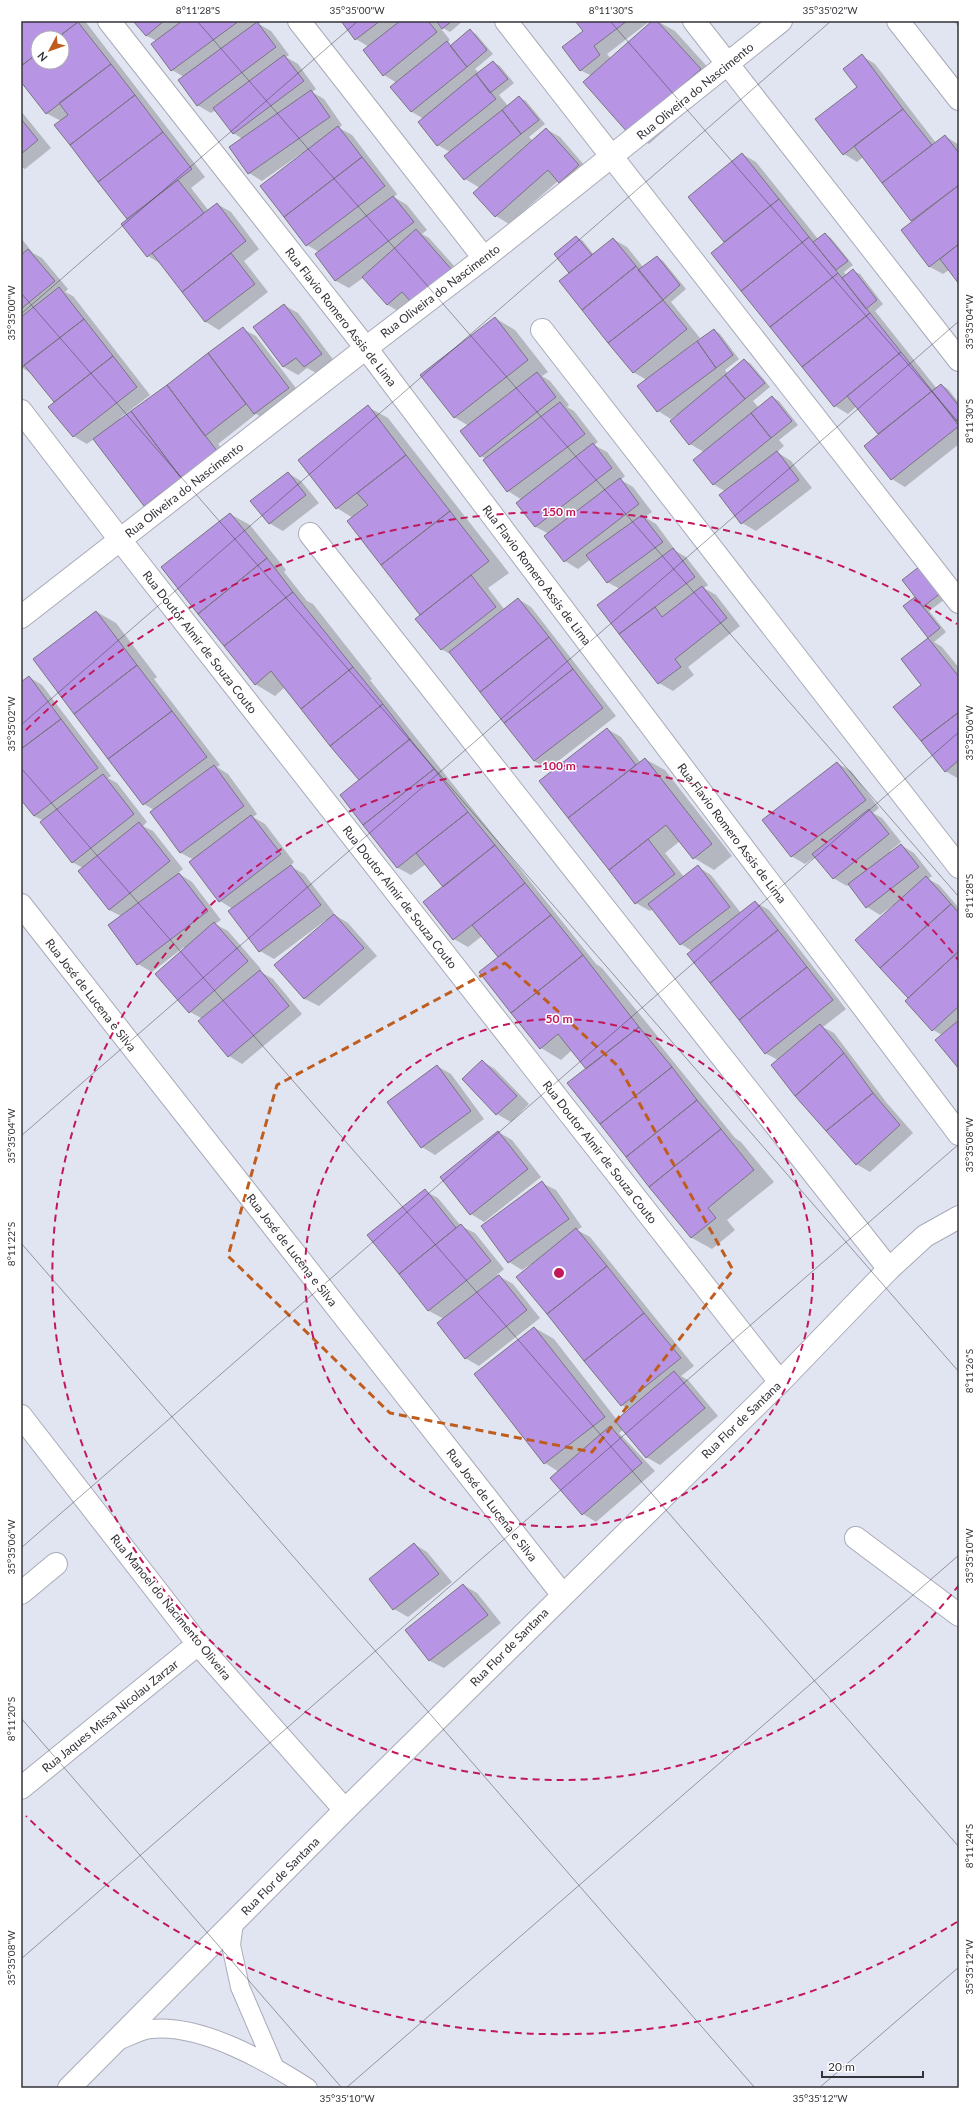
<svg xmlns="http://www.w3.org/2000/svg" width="980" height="2109" viewBox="0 0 980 2109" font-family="Lato,sans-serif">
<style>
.shadow{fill:#0003;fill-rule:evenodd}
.building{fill:#b895e4;stroke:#797480}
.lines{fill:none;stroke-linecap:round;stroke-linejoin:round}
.lane-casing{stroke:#a9abb8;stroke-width:20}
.street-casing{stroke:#a9abb8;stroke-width:24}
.secondary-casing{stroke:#a9abb8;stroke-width:24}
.lane{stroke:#fff;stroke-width:18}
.street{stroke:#fff;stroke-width:22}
.secondary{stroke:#fff;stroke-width:22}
.marked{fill:none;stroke:#bf5d1f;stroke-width:3;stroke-dasharray:8 5;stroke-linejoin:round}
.ticks{fill:none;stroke:#333339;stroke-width:1;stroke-opacity:0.45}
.ring{fill:none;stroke:#c2185b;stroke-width:2;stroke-dasharray:7 5}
.labels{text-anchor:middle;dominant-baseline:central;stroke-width:3;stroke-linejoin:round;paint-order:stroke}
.street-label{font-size:12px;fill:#333339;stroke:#fff}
.centre{fill:#c2185b;stroke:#fff;stroke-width:2}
.ring-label{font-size:12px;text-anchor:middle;font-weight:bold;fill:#c2185b;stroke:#fff;stroke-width:3;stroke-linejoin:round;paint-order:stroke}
.neatline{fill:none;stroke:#333339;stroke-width:1.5}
.ticks-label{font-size:10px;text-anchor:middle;fill:#333339}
</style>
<rect width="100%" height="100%" fill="#e1e4f1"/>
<!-- shadow -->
<path class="shadow" d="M21,21H85L205,177L191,188L209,211L217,204L231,212L259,249L244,261L268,292L219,330L206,322L161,264L148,256L128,219L56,126L61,121L46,113L21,80ZM38,38H62V62H38Z
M134,21H263L259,24L271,31L289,55L286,57L298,64L316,89L312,92L324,99L342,125L339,128L352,135L397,194L394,197L407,205L427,230L422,234L429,238L465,278L401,313L388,305L363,278L349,288L336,281L319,252L307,245L302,153L262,181L249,173L243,139L233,133L216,110L211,113L197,105L184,77L172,70L157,41L147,36Z
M342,21H435L450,40L447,43L452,46L470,31L476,34L493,54L475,69L479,73L493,62L500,66L514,83L499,95L508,106L519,97L526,101L545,124L529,137L533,141L546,129L560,137L591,173L573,190L558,181L509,224L496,216L480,188L465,179L450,152L438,145L420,122L424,119L412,112L397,83L384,75L369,47L356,39Z
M438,21H463L450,32L443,28Z
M579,21H650L607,54L611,59L654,21H657L675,31L720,81L649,144L629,133L592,76L580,70L584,31Z
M954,21H959V28Z
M862,56L875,64L936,143L945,136L959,145V282L949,270L943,274L930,267L902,230L913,222L863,157L857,162L844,154L858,87Z
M21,111L51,148L25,169L21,167Z
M742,154L756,162L818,239L825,234L831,238L853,265L844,272L846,275L853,271L860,274L883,304L875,311L937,389L942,385L948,389L959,403V444L905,487L892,479L879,434L857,406L848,414L835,406L726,242L689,197Z
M576,237L583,241L594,255L613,239L627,247L643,267L657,257L663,261L686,289L671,302L700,338L687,348L688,349L714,330L720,334L739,359L725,370L728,374L745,360L751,364L770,387L753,401L759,408L772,397L779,401L798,425L779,440L784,446L777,452L791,461L812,488L756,531L742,523L721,495L726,492L713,484L704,452L690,444L676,415L671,419L658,411L647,380L633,372L570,274L555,254Z
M21,238L33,253L42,258L68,289L65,292L73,296L150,395L120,418L122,419L243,329L256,336L302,396L268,421L256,414L218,444L230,459L158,513L144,505L94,439L87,444L73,436L55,402L32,374L21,367Z
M284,305L298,313L335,362L318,374L307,368L298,375L284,367L255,327Z
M495,318L515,330L548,372L542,376L550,381L569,405L567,407L574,411L598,442L594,445L607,452L625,476L621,480L633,487L652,512L645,517L656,524L676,551L686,557L708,585L704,588L716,595L740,626L688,667L694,675L673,691L659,683L598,605L620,589L607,582L591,559L578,569L565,561L549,534L536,527L518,503L522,500L508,491L486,459L481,456L469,426L454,417Z
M368,407L388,418L509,573L488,588L504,609L518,599L531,607L616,716L548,769L534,761L454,656L441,649L422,615L349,522L353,518L337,508Z
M288,473L301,481L319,503L283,531L269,523Z
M230,514L250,525L286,570L284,572L307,601L313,604L372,679L370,680L596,964L602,968L659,1038L656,1040L735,1138L741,1142L774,1182L727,1220L735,1230L712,1249L692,1238L650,1186L588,1069L572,1050L561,1060L541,1048L480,973L499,957L482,936L468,947L454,939L425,902L444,887L426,864L411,875L398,868L341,796L360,781L285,687L275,696L255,684Z
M904,580L948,597L929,611L946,632L934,642L942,647L959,668V779L945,771L922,685L902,660L930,638L905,606L916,597Z
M97,612L116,623L157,677L154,679L220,765L217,767L228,774L257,814L253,817L265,824L294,862L290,866L304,874L334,913L333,914L348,923L377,956L319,1006L305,999L276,965L327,921L326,920L274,959L260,951L233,909L220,901L194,860L181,853L151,813L154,810L144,804Z
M29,677L42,685L111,776L108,778L117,783L147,822L143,826L153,831L183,869L178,873L192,882L221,920L215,924L228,931L261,969L259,971L273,979L302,1014L242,1064L229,1056L203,1019L190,1012L184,947L152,972L138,964L121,916L109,910L83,868L72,862L44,821L34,816L21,798V683Z
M607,729L621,737L640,762L645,759L665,770L732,856L714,870L694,858L680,841L665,853L684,877L698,867L711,875L741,913L755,902L769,910L846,1009L823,1027L834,1033L886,1102L913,1133L870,1172L856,1164L778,1060L765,1053L692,951L681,944L653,909L650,911L636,903L569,818L570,817H568Z
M837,763L851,771L879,808L873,813L882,818L901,842L890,851L891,852L901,845L914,853L932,876L928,879L939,885L959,908V1068L942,1035L933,1030L906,1001L909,998L856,941L893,907L892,906L880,915L867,907L849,884L847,886L833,878L816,856L805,864L791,856Z
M482,1061L495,1069L529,1104L511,1122L497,1114L464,1079Z
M437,1066L451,1074L484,1119L435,1155L422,1147Z
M498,1132L512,1140L541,1177L484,1222L471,1214Z
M542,1183L556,1190L582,1227L577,1230L590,1237L694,1366L681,1376L688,1380L718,1416L660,1465L646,1457L623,1430L619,1433L655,1471L596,1522L583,1514L559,1472L545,1463L535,1328L554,1339L617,1420L629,1410L622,1405L531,1264L522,1270L509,1262Z
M425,1191L438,1198L461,1226L475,1233L504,1269L497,1275L513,1284L540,1318L479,1366L465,1358L444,1319L429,1311L369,1235Z
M414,1544L427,1552L452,1582L408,1617L394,1609Z
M463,1585L477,1593L501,1623L444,1668L430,1661L406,1631Z"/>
<!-- building -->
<path class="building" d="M23,21H77L78,22L57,38H38V53L21,66V22Z
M133,21H164L146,36Z
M182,21H239L171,71L151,44Z
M341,21H380L355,40Z
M400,21H428L437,32L383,76L363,50Z
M436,21H452L442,29Z
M577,21H627L594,46L600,55L580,71L562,47L583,31L576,22Z
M652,21H657L701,69L628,133L583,82Z
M78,22L111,64L46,114L21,82V66L38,53V62H62V38H57Z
M257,22L276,47L197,106L178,80Z
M470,29L487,50L467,67L450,46Z
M447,41L467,67L411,112L390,87Z
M862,54L903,109L843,155L815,119L857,87L843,69Z
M284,55L304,81L233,134L213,108Z
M493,61L508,79L490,93L476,74Z
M111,64L135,95L70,145L54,125L68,115L59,103Z
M476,74L496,99L437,146L418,122Z
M311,90L330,117L248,174L229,147Z
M135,95L163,132L98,182L70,145Z
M519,96L539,120L521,134L502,110Z
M903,109L932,145L882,183L854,146Z
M502,110L521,134L464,180L444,156Z
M21,119L38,140L21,154Z
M338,126L362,157L284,217L260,186Z
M546,128L579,165L559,183L548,170L495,217L473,193Z
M163,132L192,169L127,219L98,182Z
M945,135L959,153V185L911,221L882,183Z
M742,153L779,199L724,242L688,197Z
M362,157L385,186L306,246L284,217Z
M178,180L204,213L147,257L121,224Z
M959,185V244L929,267L901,230Z
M393,196L414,222L335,281L315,254Z
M779,199L809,237L741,291L711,253Z
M217,203L246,241L182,292L152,253Z
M416,229L452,270L413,304L402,292L387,305L362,277Z
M825,233L848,261L836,270L813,242Z
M576,236L592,255L569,273L554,254Z
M809,237L838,273L770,327L741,291Z
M613,238L636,266L582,310L559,281Z
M959,244V284L940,259Z
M28,249L55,281L21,309V255Z
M231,253L255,284L205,322L182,292Z
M657,256L680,285L663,300L638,270Z
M636,266L663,300L608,343L582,310Z
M853,269L877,300L866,309L842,278Z
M838,273L870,313L802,367L770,327Z
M59,287L84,319L21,368V317Z
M663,300L687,329L633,373L608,343Z
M284,304L322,354L304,367L296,358L283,367L253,327Z
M870,313L901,352L834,407L802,367Z
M495,317L528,360L454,418L420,375Z
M84,319L113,356L54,402L24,365Z
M243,327L289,388L254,414L208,353Z
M714,329L733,355L716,368L697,341Z
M697,341L716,368L657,412L637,386Z
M901,352L932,391L878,434L847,396Z
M208,353L246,404L205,436L167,385Z
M113,356L137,387L73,437L48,407Z
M744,359L765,383L745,399L725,375Z
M537,372L556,397L480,457L460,431Z
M725,375L745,399L689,445L670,421Z
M941,384L959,406V419L956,421L932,391Z
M167,385L217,451L181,478L131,411Z
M932,391L959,426L891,480L864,446Z
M772,396L792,421L771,438L751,413Z
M560,402L585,434L507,492L483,460Z
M368,405L406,455L336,509L298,460Z
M131,411L181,478L144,506L93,439Z
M751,413L771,438L713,485L693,460Z
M593,443L612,468L535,527L516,503Z
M777,451L799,480L741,524L719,495Z
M406,455L450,511L381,565L347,521L368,505L357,493Z
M288,472L306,495L269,524L250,501Z
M620,478L639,504L564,562L544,536Z
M450,511L489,561L420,615L381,565Z
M230,513L267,558L198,614L161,567Z
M642,515L663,542L607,583L586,555Z
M673,548L695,577L619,634L597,605Z
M267,558L293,592L224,646L198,614Z
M920,566L942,592L923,607L902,580Z
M471,575L496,607L441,650L415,619Z
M702,586L727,618L675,659L681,667L658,684L619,634L655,607L662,617Z
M293,592L353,667L301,709L271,671L255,685L224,646Z
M915,597L940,628L928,638L903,606Z
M518,598L549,637L480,692L449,652Z
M96,611L137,665L74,714L33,659Z
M549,637L573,669L504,723L480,692Z
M928,638L959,677V712L921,741L893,707L921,685L901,659Z
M137,665L172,711L108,759L74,714Z
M353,667L383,704L330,746L301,709Z
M573,669L603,708L534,761L504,723Z
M29,676L61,719L21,749V682Z
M383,704L410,739L359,780L330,746Z
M172,711L207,757L143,805L108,759Z
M959,712V760L945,772L921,741Z
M61,719L98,768L34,816L21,800V749Z
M607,728L636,765L568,818L539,781Z
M410,739L434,769L363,825L340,795Z
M645,758L712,844L693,859L666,825L609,870L568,818Z
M837,762L866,800L791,857L762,820Z
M214,765L244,806L180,853L150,812Z
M434,769L468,812L397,868L363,825Z
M103,774L134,814L72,863L40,822Z
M869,809L889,834L833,879L812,854Z
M468,812L495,845L443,887L416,853Z
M251,815L281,854L219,902L189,862Z
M139,822L170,861L109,910L78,871Z
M648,839L675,874L635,904L609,870Z
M901,844L919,867L866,908L848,884Z
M495,845L525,883L453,940L423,902Z
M291,865L321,905L259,952L228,911Z
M698,865L730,907L680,945L648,904Z
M179,873L208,911L137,965L108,925Z
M926,876L951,904L880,968L855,940Z
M525,883L551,915L498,957L472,925Z
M755,901L778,930L710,983L687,954Z
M951,904L959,913V951L908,998L880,968Z
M334,914L364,948L304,999L274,965Z
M551,915L583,955L511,1013L479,972Z
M214,922L248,961L189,1013L155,974Z
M778,930L807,967L739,1020L710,983Z
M959,951V1006L932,1031L905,1001Z
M583,955L639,1027L586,1069L558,1034L540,1049L511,1013Z
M807,967L833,1000L765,1054L739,1020Z
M260,970L289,1006L228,1057L198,1021Z
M959,1020V1069L935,1040Z
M820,1024L844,1053L795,1096L771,1065Z
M639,1027L672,1067L600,1124L567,1083Z
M844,1053L873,1093L826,1131L795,1096Z
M482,1060L517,1096L496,1115L462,1079Z
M437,1065L471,1111L421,1148L387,1102Z
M672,1067L697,1100L626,1157L600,1124Z
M873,1093L900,1125L856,1165L826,1131Z
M697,1100L721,1129L649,1187L626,1157Z
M721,1129L754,1170L708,1208L716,1218L691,1238L649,1187Z
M498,1131L528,1169L470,1215L440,1177Z
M542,1181L569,1219L508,1263L481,1226Z
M425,1189L456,1228L399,1274L367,1235Z
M461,1224L491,1261L428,1311L399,1274Z
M576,1228L607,1266L547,1314L516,1277Z
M607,1266L644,1313L584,1361L547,1314Z
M499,1275L527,1310L465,1359L437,1323Z
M644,1313L681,1358L621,1406L584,1361Z
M534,1327L605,1417L544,1464L474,1374Z
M674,1371L705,1408L646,1458L615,1421Z
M610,1426L642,1463L582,1515L550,1478Z
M414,1543L439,1574L393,1610L369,1579Z
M463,1584L488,1615L429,1661L405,1630Z"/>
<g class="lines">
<defs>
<path id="lane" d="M234,1922L231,1945L240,1987L274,2066
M117,2041C127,2038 140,2030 151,2029C202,2024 266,2061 308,2088"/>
<path id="street" d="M109,21L366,348L959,1134
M299,21L484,258
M506,21L959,602
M694,21L959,360
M898,21L959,99
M542,330L959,867
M21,411L121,541L780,1382
M310,534L889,1269
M21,617L366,348L484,258L781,21
M21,905L562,1594
M21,1416L198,1644L345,1810
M856,1538L959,1615
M21,1593L56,1564
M21,1788L198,1644"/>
<path id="secondary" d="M69,2088L345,1810L780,1382L889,1269L925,1236L959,1217"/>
</defs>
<!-- lane casing -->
<use href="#lane" class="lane-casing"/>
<!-- street casing -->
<use href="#street" class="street-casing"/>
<!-- secondary casing -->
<use href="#secondary" class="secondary-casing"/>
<!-- lane -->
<use href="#lane" class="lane"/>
<!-- street -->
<use href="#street" class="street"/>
<!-- secondary -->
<use href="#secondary" class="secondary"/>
</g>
<!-- marked area -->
<path class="marked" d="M505,963L619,1067L733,1270L592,1452L390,1413L228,1256L277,1085Z"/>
<!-- ticks -->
<path class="ticks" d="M197,21L959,897M610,21L959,423M21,293L959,1372M21,314L358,21M21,725L831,21M21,768L959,1847M21,1136L959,321M21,1243L755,2088M21,1548L959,732M21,1718L342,2088M21,1959L959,1144M346,2088L959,1555M819,2088L959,1967"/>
<!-- distance rings -->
<g class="ring">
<circle cx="559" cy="1273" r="254"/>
<path d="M959 1585A507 507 0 1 1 959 961"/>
<path d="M957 1922A761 761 0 0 1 26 1816M26 730A761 761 0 0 1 957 624"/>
</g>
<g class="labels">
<!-- street labels -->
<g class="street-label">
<text transform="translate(695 91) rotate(-39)">Rua Oliveira do Nascimento</text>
<text transform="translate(440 291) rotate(-37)">Rua Oliveira do Nascimento</text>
<text transform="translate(341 317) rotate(52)">Rua Flavio Romero Assis de Lima</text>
<text transform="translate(184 490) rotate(-38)">Rua Oliveira do Nascimento</text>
<text transform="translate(537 575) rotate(53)">Rua Flavio Romero Assis de Lima</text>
<text transform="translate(200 642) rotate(52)">Rua Doutor Almir de Souza Couto</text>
<text transform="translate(732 833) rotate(53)">Rua Flavio Romero Assis de Lima</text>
<text transform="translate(400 897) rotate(52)">Rua Doutor Almir de Souza Couto</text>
<text transform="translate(91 995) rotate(52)">Rua José de Lucena e Silva</text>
<text transform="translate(600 1152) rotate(52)">Rua Doutor Almir de Souza Couto</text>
<text transform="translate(292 1250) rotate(52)">Rua José de Lucena e Silva</text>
<text transform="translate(741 1420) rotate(-44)">Rua Flor de Santana</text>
<text transform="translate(492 1505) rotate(52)">Rua José de Lucena e Silva</text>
<text transform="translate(171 1607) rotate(51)">Rua Manoel do Nacimento Oliveira</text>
<text transform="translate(509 1647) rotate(-45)">Rua Flor de Santana</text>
<text transform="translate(110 1716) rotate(-39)">Rua Jaques Missa Nicolau Zarzar</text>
<text transform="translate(280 1876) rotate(-45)">Rua Flor de Santana</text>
</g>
</g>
<circle cx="559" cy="1273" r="6" class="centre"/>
<g class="ring-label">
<text x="559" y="516">150 m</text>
<text x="559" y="770">100 m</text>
<text x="559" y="1023">50 m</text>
</g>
<!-- border -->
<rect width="980" height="2109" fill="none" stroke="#ffffff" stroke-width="44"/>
<!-- north arrow -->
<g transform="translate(50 50) rotate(229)"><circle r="19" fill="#ffffff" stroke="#adadb0"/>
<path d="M0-3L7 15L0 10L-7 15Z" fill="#bf5d1f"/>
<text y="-6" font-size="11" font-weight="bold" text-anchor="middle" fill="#333339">N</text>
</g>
<!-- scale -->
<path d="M822 2071v6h101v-6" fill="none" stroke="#333339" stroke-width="2"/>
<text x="828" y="2071" font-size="12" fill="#333339" stroke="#ffffff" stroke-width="3" paint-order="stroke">20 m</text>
<rect x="22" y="22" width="936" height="2065" class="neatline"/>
<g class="ticks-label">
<text x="198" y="14">8°11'28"S</text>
<text x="357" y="14">35°35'00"W</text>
<text x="611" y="14">8°11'30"S</text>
<text x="830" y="14">35°35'02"W</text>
<text transform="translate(11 313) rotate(-90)" y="4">35°35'00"W</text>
<text transform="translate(969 322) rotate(-90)" y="4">35°35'04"W</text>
<text transform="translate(969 421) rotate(-90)" y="4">8°11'30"S</text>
<text transform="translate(11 724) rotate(-90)" y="4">35°35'02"W</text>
<text transform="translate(969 733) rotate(-90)" y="4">35°35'06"W</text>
<text transform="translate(969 896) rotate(-90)" y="4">8°11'28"S</text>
<text transform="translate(11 1136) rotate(-90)" y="4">35°35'04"W</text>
<text transform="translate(969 1145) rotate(-90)" y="4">35°35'08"W</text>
<text transform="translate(11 1244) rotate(-90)" y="4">8°11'22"S</text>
<text transform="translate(969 1371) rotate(-90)" y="4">8°11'26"S</text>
<text transform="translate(11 1547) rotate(-90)" y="4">35°35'06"W</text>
<text transform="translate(969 1556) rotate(-90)" y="4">35°35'10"W</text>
<text transform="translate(11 1719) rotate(-90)" y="4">8°11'20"S</text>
<text transform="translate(969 1846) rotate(-90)" y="4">8°11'24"S</text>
<text transform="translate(11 1958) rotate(-90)" y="4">35°35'08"W</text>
<text transform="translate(969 1967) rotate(-90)" y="4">35°35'12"W</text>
<text x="347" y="2102">35°35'10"W</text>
<text x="820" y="2102">35°35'12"W</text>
</g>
</svg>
